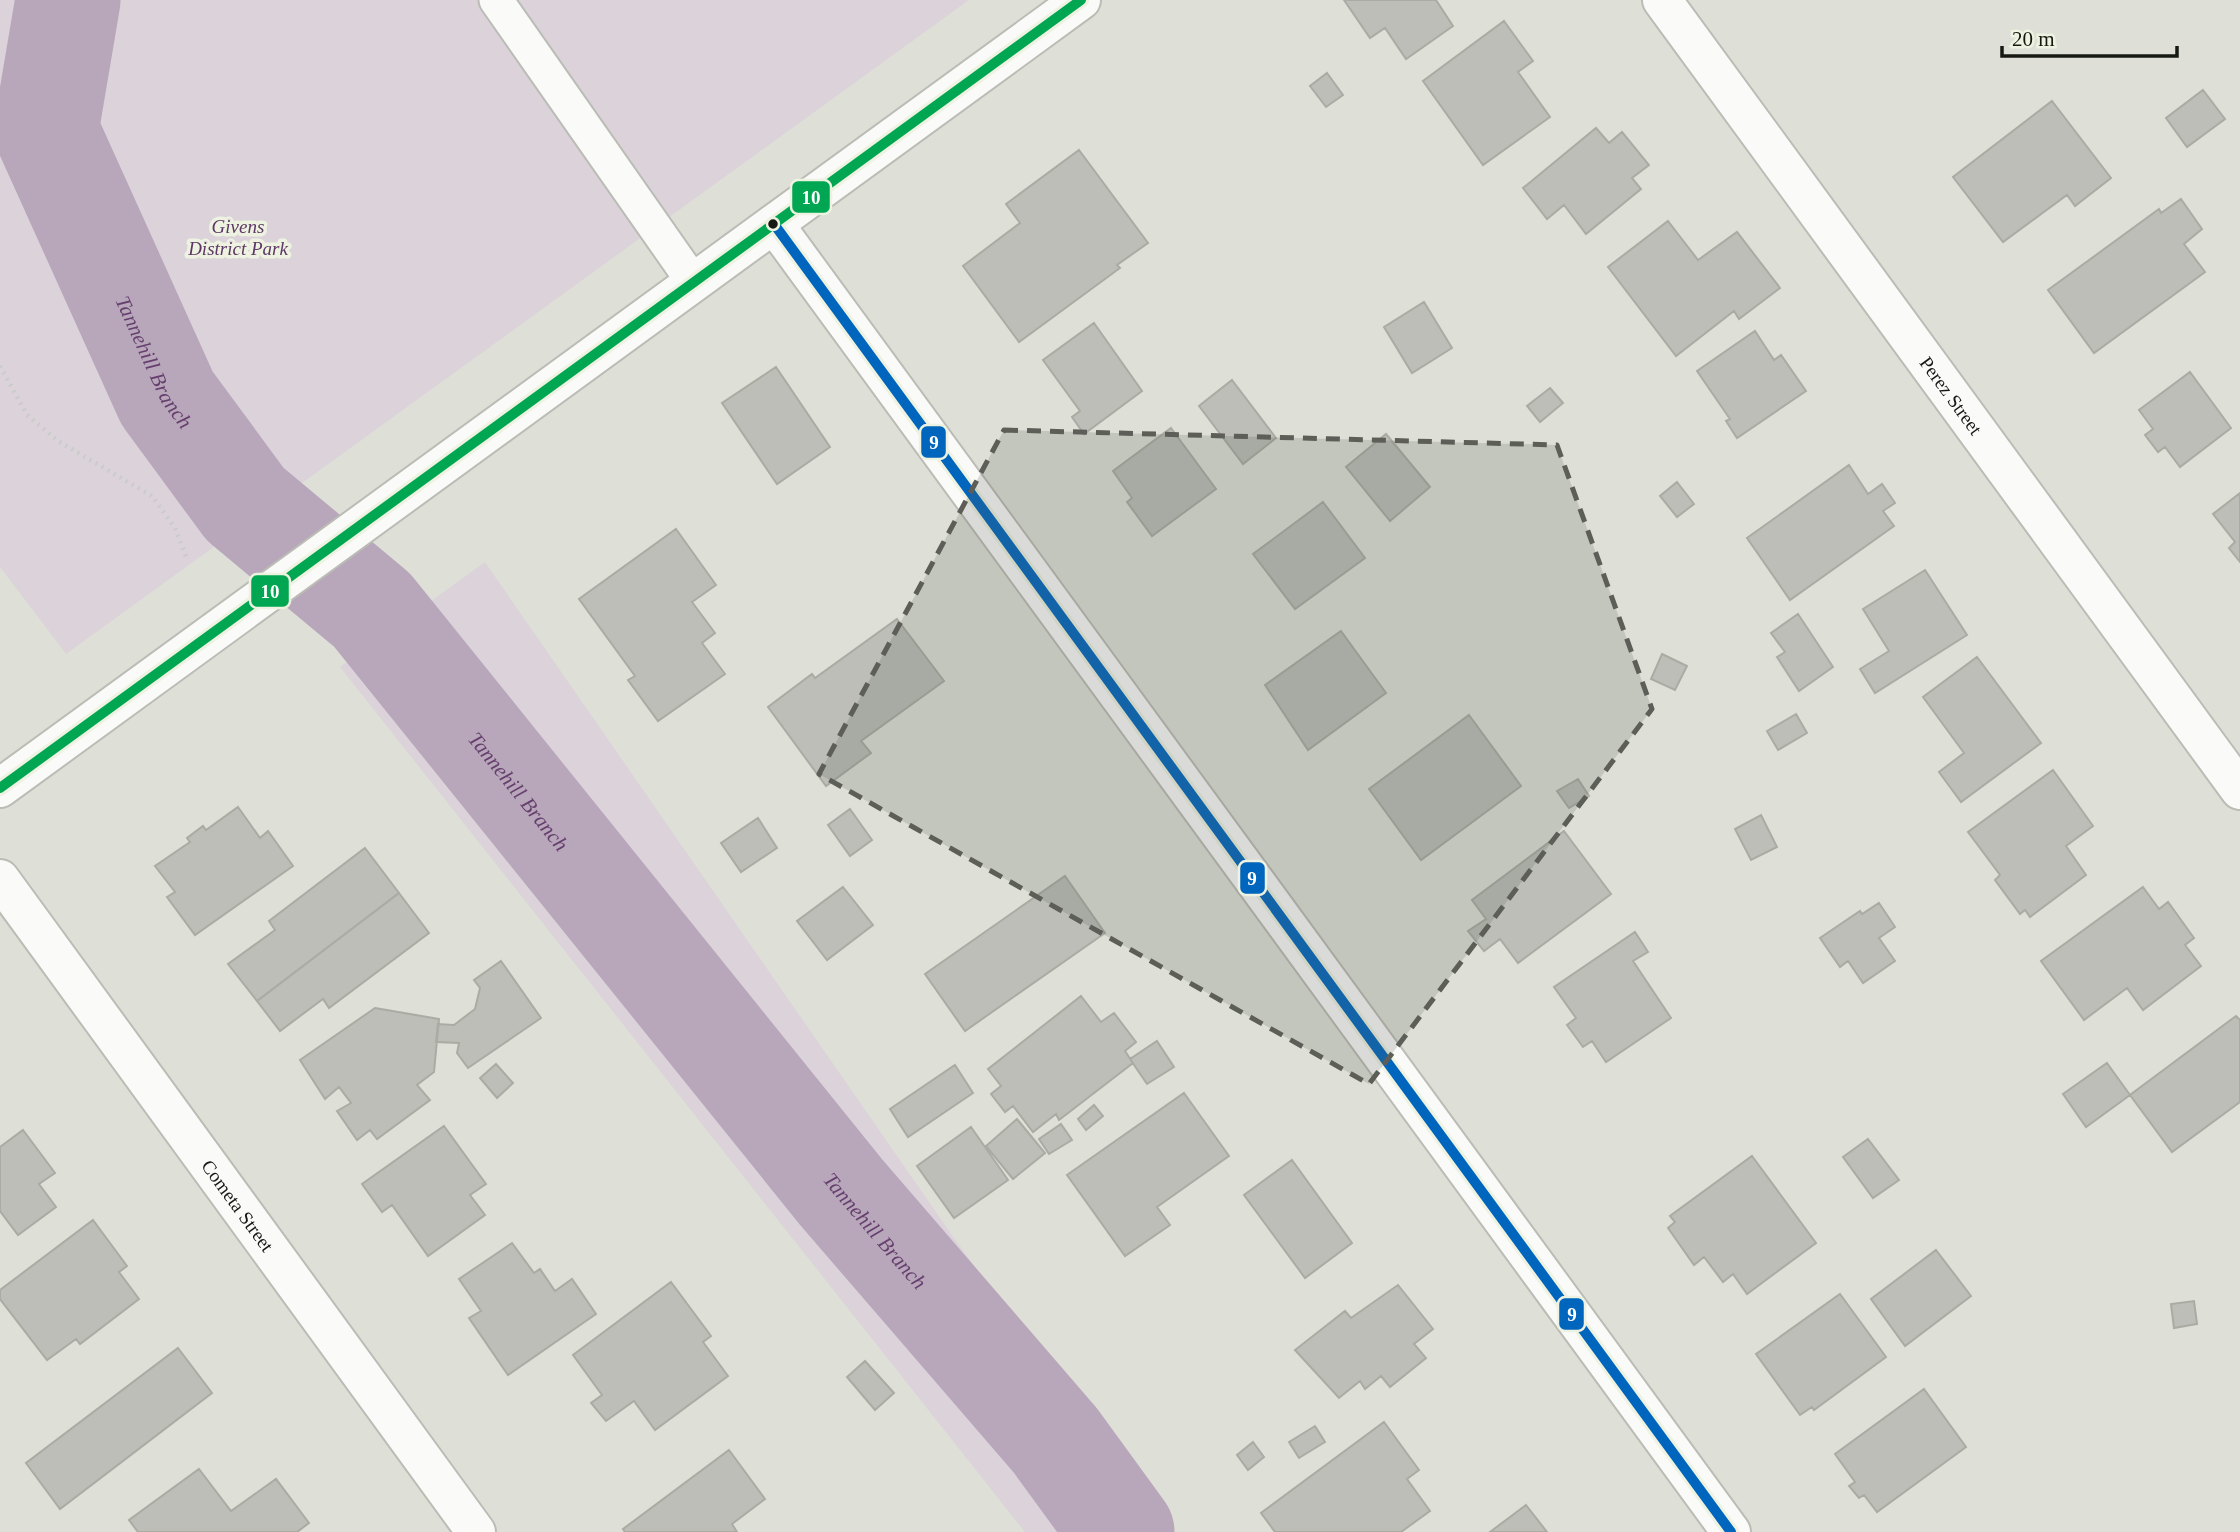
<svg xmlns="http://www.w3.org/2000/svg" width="2240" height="1532" viewBox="0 0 2240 1532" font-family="'Times New Roman',serif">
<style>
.green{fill:#dbd2da}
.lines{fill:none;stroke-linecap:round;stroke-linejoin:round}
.river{stroke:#b8a6ba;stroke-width:105}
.building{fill:#bcbeb7;stroke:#aaaca4;stroke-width:2}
.service-casing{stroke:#bbbcb5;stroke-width:37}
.minor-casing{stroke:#bbbcb5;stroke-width:42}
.tertiary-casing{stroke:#bbbcb5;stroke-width:42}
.path{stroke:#caccc9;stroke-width:4.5;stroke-dasharray:2 5;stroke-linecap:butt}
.service{stroke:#fafaf9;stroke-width:33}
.minor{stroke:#fafaf9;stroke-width:38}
.tertiary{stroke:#fafaf9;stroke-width:38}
.bus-1-casing{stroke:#edf2e1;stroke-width:16}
.bus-2-casing{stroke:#edf2e1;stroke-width:16}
.bus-1{stroke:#0065bd;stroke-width:10}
.bus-2{stroke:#00a651;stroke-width:10}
.marked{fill:#5c5e57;fill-opacity:0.2;stroke:#5c5e57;stroke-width:5;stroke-dasharray:14 9;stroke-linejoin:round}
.bus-dot{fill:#161812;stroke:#edf2e1;stroke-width:2.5}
.labels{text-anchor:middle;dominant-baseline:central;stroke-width:7;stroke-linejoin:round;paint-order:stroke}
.park-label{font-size:19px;font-style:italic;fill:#5d3765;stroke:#edf2e1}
.street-label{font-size:19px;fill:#161812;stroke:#edf2e1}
.water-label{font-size:21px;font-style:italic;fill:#653f6d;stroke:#edf2e1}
.line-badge{stroke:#edf2e1;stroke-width:2.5}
.badge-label{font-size:19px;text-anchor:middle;font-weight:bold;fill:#fff}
</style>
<rect width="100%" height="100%" fill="#dee0d7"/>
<!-- green -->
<path class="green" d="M0,0H969L66,654L0,567Z
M485,562L954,1238L1167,1532H1025L340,667Z"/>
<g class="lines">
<!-- river -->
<path class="river" id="s1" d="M68,0L46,130L167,398L245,504L372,610L841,1192L1055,1440L1122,1532"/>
</g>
<!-- building -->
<path class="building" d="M1344,0H1436L1453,26L1406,59L1385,28L1370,38Z
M1504,21L1533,61L1518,72L1550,117L1483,165L1423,81Z
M1327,73L1343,95L1326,107L1310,86Z
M2203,90L2225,119L2187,147L2166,118Z
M2052,101L2111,178L2075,206L2067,195L2003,242L1953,177Z
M1596,128L1609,143L1622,132L1649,165L1632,178L1641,189L1586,234L1564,205L1547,219L1523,188Z
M1079,150L1148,243L1117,265L1120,268L1019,342L963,266L1020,223L1006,204Z
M2181,199L2202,229L2184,244L2205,272L2094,353L2048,290L2159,209L2161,213Z
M1668,221L1698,260L1737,232L1780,288L1739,319L1734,311L1676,356L1608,267Z
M1424,302L1452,348L1412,373L1384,327Z
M1094,323L1142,391L1084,434L1072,417L1080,411L1043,360Z
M1755,331L1774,360L1781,355L1806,391L1737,438L1726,421L1730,419L1697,371Z
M776,367L830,447L777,484L722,403Z
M2190,372L2231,428L2180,467L2165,447L2158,452L2145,435L2153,429L2139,410Z
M1232,380L1276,438L1243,464L1199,406Z
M1550,388L1563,403L1540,422L1527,406Z
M1171,428L1216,489L1152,536L1127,502L1132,498L1113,471Z
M1386,434L1430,487L1390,521L1346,467Z
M1849,465L1868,494L1882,484L1895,503L1883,511L1894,526L1790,600L1747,538Z
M1677,482L1694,504L1677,517L1660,496Z
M2240,493V562L2229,548L2235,542L2213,514Z
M1323,502L1365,558L1295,609L1253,554Z
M676,529L716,585L692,602L715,633L702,643L725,674L658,721L628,680L635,676L579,599Z
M1925,570L1967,635L1875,693L1860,669L1889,651L1863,609Z
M1798,614L1833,667L1799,691L1777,657L1785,652L1771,633Z
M897,619L944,681L861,741L871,753L826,786L768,707L812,674L815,678Z
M1341,631L1386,693L1308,750L1265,685Z
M1662,654L1687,666L1675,690L1651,679Z
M1977,657L2041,743L1961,802L1939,772L1964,753L1923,697Z
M1796,714L1807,733L1778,750L1767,731Z
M1469,715L1521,786L1421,860L1369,789Z
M2053,770L2093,826L2066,846L2086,875L2030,917L2025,910L2020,914L1995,880L2000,875L1968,832Z
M1578,779L1589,796L1569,808L1557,791Z
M238,807L260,838L268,831L293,866L195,935L167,897L175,892L155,866L190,842L187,838L203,826L206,830Z
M850,809L872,840L850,856L828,825Z
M1761,815L1777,847L1751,860L1735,829Z
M758,818L777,848L741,872L721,843Z
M1564,831L1611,894L1518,963L1500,939L1484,951L1468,931L1486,919L1472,900Z
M365,848L399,893L257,1001L228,964L275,930L269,921Z
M1065,876L1105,933L965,1031L925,974Z
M843,887L873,925L827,960L797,921Z
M2143,887L2159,909L2168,902L2194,938L2185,945L2201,966L2143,1010L2127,988L2084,1020L2041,961Z
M399,893L429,933L329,1008L323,999L280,1031L257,1001Z
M1879,903L1895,927L1879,938L1895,961L1863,983L1848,961L1840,967L1820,938L1860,911L1862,914Z
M1635,932L1648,952L1633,961L1671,1018L1606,1062L1592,1041L1583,1047L1567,1025L1576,1018L1554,987Z
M501,961L541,1018L468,1068L457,1053L459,1043L436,1042L438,1024L454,1025L475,1009L480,988L474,980Z
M1081,996L1101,1022L1114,1013L1136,1042L1125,1051L1133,1063L1059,1120L1056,1114L1033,1132L1013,1106L1005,1112L991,1094L1001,1086L988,1069Z
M375,1008L439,1019L434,1072L417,1085L430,1100L377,1139L370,1130L357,1140L337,1111L351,1103L339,1087L325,1099L300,1060Z
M2236,1016L2240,1020V1102L2172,1152L2130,1095Z
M1157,1041L1174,1067L1147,1084L1130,1059Z
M2107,1063L2130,1095L2086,1127L2063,1094Z
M496,1064L513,1083L497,1098L480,1078Z
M955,1065L973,1093L908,1137L890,1109Z
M1184,1093L1229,1156L1157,1207L1170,1225L1125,1256L1067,1175Z
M1094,1105L1103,1116L1086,1130L1078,1119Z
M1017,1119L1045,1153L1013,1179L986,1146Z
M1061,1124L1072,1140L1049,1154L1039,1139Z
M444,1126L486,1184L470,1195L485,1215L428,1256L392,1205L382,1212L362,1184Z
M971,1127L1008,1180L954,1218L917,1166Z
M23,1130L55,1173L39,1184L56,1207L18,1235L0,1211V1147Z
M1868,1139L1899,1180L1873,1198L1843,1157Z
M1752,1156L1816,1243L1747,1294L1733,1274L1723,1282L1704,1257L1694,1265L1668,1228L1675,1222L1670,1216Z
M1292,1160L1352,1243L1305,1278L1244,1195Z
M93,1220L127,1266L119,1272L139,1299L80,1344L76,1339L47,1360L0,1299V1290Z
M512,1243L534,1273L540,1269L555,1291L572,1279L596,1314L508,1375L469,1318L481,1311L459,1279Z
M1936,1250L1971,1296L1905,1346L1871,1299Z
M671,1282L711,1336L703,1342L728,1376L655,1430L634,1401L606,1421L591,1403L602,1395L573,1355Z
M1398,1285L1433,1329L1414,1344L1426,1358L1390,1387L1381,1376L1365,1389L1360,1381L1339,1398L1295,1350L1345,1311L1351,1318Z
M1840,1294L1886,1357L1814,1410L1812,1407L1800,1415L1756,1354Z
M2194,1301L2197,1324L2174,1328L2171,1304Z
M178,1348L212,1393L60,1509L26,1463Z
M865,1361L894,1393L875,1410L847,1377Z
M1924,1389L1966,1447L1877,1512L1864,1495L1859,1498L1849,1486L1855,1482L1835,1454Z
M1384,1422L1419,1470L1407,1479L1430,1511L1401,1532H1275L1261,1513Z
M1315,1426L1325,1442L1299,1458L1289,1442Z
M1253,1442L1264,1457L1248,1470L1237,1455Z
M729,1450L765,1499L732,1524L737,1532H625L623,1529Z
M199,1469L231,1511L276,1479L309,1523L297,1532H138L129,1520Z
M1526,1505L1547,1532H1490Z"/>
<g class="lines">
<defs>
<path id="service" d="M496,0L694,283"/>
<g id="minor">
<path id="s2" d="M1662,0L2240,790"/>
<path d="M774,224L1731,1532"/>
<path id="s3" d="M0,879L476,1532"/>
</g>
<path id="tertiary" d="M0,788L1081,0"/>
</defs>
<!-- service casing -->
<use href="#service" class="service-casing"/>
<!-- minor casing -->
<use href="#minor" class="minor-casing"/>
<!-- tertiary casing -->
<use href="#tertiary" class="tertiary-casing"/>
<!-- path -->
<path class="path" d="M0,366L27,415L58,441L152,496L175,528L187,559"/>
<!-- service -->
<use href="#service" class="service"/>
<!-- minor -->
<use href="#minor" class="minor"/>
<!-- tertiary -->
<use href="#tertiary" class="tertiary"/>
<defs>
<path id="bus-1" d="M774,224L1731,1532"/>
<path id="bus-2" d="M0,788L1081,0"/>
</defs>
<!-- bus-1 casing -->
<use href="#bus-1" class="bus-1-casing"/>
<!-- bus-2 casing -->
<use href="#bus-2" class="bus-2-casing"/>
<!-- bus-1 -->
<use href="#bus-1" class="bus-1"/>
<!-- bus-2 -->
<use href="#bus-2" class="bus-2"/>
</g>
<!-- marked area -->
<path class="marked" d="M1004,430L1557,445L1652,709L1369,1084L819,774Z"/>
<!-- markers -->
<circle class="bus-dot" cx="773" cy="224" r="6"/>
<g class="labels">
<!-- park labels -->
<g class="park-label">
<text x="238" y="226">Givens<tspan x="238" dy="22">District Park</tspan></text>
</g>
<!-- street labels -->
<g class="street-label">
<text stroke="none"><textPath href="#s2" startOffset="490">Perez Street</textPath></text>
<text stroke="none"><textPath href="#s3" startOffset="404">Cometa Street</textPath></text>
</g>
<!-- water labels -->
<g class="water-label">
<text stroke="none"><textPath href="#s1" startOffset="388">Tannehill Branch</textPath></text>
<text stroke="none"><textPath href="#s1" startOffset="956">Tannehill Branch</textPath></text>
<text stroke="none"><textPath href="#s1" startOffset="1522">Tannehill Branch</textPath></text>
</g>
</g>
<g class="line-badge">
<rect x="791" y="180" width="40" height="34" rx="7" fill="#00a651"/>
<rect x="920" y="425" width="27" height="34" rx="7" fill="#0065bd"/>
<rect x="250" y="574" width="40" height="34" rx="7" fill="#00a651"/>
<rect x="1239" y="861" width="27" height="34" rx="7" fill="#0065bd"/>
<rect x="1558" y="1297" width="27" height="34" rx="7" fill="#0065bd"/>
</g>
<g class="badge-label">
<text x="811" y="204">10</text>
<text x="934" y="449">9</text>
<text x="270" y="598">10</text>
<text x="1252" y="885">9</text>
<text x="1572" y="1321">9</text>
</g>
<!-- scale -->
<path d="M2002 46v10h175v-10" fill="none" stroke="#161812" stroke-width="3.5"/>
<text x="2012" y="46" font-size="21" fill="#161812" stroke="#edf2e1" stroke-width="5" paint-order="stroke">20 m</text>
</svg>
